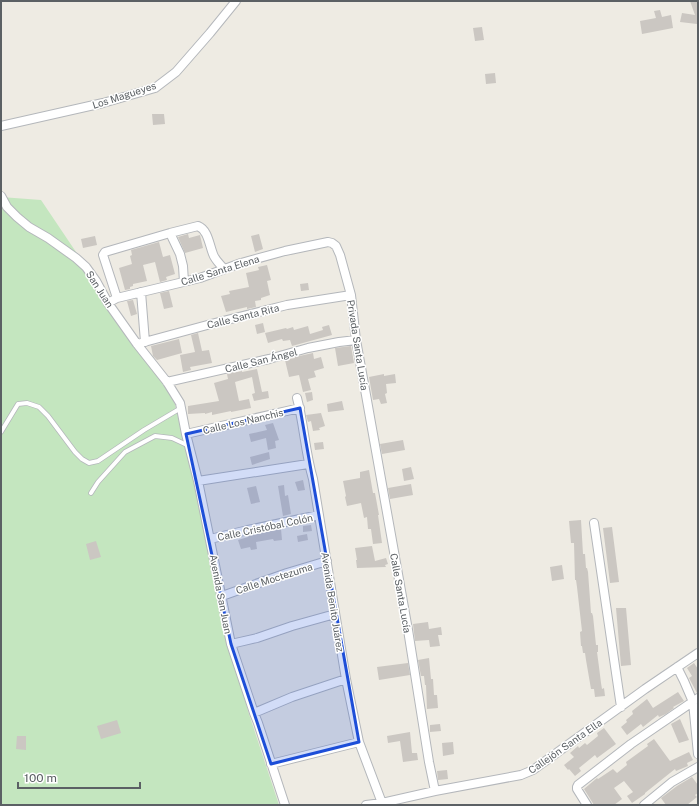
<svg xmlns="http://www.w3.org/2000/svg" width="699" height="806" viewBox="0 0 699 806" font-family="'Public Sans',sans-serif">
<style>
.green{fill:#c4e6bf}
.building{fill:#cbc7c2}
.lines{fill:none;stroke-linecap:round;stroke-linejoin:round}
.lane-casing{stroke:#b4b7bb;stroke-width:5.5}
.street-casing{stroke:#b4b7bb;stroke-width:10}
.lane{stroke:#fff;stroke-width:4}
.street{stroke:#fff;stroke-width:8}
.marked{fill:#1d4ed8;fill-opacity:0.2;stroke:#1d4ed8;stroke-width:3;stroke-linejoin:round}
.labels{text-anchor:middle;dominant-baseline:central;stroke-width:3;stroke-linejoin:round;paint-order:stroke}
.street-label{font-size:10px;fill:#5b6064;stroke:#fff}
</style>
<rect width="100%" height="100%" fill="#eeebe3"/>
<!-- green -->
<path class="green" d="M1,197L41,200L173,396L248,711L279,805H1Z"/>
<!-- building -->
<path class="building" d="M690,1H698V19L697,20V24L680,22L682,13L695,15Z
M660,10L662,17L671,15L673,28L642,34L640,21L656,18L654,11Z
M482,27L484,40L475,41L473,28Z
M495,73L496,83L486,84L485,74Z
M152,114H164L165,124L153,125Z
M188,234L189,238L200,235L203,248L185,253L178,237Z
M259,234L263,249L255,252L251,236Z
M95,236L97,245L83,248L81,239Z
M159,242L163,257L170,255L175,274L166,277L167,280L160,282L155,262L143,265L147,281L133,284V286L130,287V289L125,290L119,268L132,264L130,256L132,255L131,250Z
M267,265L271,280L267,281L270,295L261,298V300L255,301L256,307L247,309V307L226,312L221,296L230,294L229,291L249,287L246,273L259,270L258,267Z
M308,283L309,290L301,291L300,284Z
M169,291L173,307L164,309L160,293Z
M133,300L137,314L131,316L127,301Z
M263,323L265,332L257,334L255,325Z
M329,325L332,335L292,346L290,340L283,341L282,339L268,343L265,333L286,328L287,329L293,327L294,330L308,326L310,334L323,330L322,327Z
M198,333L202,351L209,350L212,363L190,367L191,370L183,372L180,355L195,352L191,335Z
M179,339L182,353L157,360L153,356L151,346Z
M351,346L354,363L338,366L335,348Z
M313,353L314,359L321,357L324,368L314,371L316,377L308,379L311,390L303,392L299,375L289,377L285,360L295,358V357Z
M257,369L262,392L268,391L269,398L254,401L252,394L255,393L252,377L235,382L239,401L249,399L251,408L231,412V411L212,415V412L205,414V413L188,414V406L219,401L214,383L228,379L227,374L242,371V372Z
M384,374V376L395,374L396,383L386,384L387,393L385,394L387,403L381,404L379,399L373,400L369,377Z
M312,392L313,400L307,402L305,393Z
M342,401L344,410L328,412L327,404Z
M321,413L325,426L319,428L320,430L313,431L311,421L308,422L306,415Z
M273,423L279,440L275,441L276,448L268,450L266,438L251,442L249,434L267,430L265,425Z
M403,440L405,450L382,454L380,444Z
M323,442L324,449L315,450L314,443Z
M269,452L270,459L252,465L250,457Z
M411,467L414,479L404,481L402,469Z
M369,470L373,493H375L379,515H378L382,543L373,544L371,529H368L367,517L364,518L361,503L347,506L345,497L346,496L343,481L360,478V472Z
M303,480L305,490L298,491L295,482Z
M411,484L413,495L390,499L388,488Z
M284,485L285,496L288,495L291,514L283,516L278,486Z
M256,486L260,502L251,504L247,488Z
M581,520L583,554H585L586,568H587L588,572L591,613H592L593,616L596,645H598V652H597L599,667L601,683L602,689L604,688L605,696L595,697L594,689H591L586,660L585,653H583L582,646H581L580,632L582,631L577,587L576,580H575L574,543H571L569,521Z
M311,525L312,531L303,532V526Z
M612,527L619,582L610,583L603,528Z
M281,529L282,540L274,541L273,539L256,542L257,549L251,550L250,547L241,549L238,540L248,537V536Z
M307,534L308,540L298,542L297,536Z
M96,541L101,557L90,560L86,544Z
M372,546L375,561L386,558L388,564L385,565L386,567L357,568L356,560H357L355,548Z
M562,565L564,579L552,581L550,567Z
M616,608H626L631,665L621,666Z
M428,622L429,629L441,627L442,635H438L440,646L430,647L429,640L415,641L413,624Z
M429,658L431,679H433L434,695H437L438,708L427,709L426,685H425L424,676H421L418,660Z
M408,663L410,675L379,680L377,667Z
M694,663L698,669V693H697L689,678L692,676L687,668Z
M678,692L684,701L673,707L674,708L666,714L659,717L658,715L643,727L641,724L627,735L621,727L627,722L626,720L633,714L632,711L647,699L653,708Z
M680,719L689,740L679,743L671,724Z
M117,720L121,733L101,739L97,726Z
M440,724L441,731L430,732V725Z
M604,728L616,744L597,758L595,755L579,768L581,771L575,776L569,769L568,770L564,765L574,757L570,753L578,746L579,748L585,743L587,745L598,736L597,733Z
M410,732L412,753H417L418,760L403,762L400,741L388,743L387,736Z
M17,736H26V750L16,749Z
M654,739L670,761L689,752L693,760L687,763L688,766L676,771L675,769L645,793V794L632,803L627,796L633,792L624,781L614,788L622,799L614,805H594L584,789L597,778L598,779L613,769L617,773L627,765L626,762L648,746L647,744Z
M453,742L454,754L443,756L442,743Z
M447,770L448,779L438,780L437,771Z
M692,777L698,785V793L695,795L697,797L687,805H666L661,798L677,786Z"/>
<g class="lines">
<defs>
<path id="lane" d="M1,432L18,404L27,403L39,407L48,416L75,452L82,459L89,463L98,461L144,430L181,408
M91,493L98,482L125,452L155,436L172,438L189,446"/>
<path id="street" d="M1,126L103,103L155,88L176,72L210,33L236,1
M1,196L7,207L17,217L29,227L48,238L76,258L86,267L96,281L108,303L137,344L167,382L180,403L186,434L198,481L231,644L254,713L258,723L285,805
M170,233L180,254L183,266L184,282
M141,292L145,342
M117,298L103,255L105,252L170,233L198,226C208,230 209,244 213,254C215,260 220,264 224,269
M108,303L117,298L200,278L241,263L285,251L328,242L332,243L336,246L340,255L351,295L356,340L366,395L408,630L429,762L435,791
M137,344L211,324L287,305L351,295
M167,382L269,359L308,348L339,342L356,340
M297,398C304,424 305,452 313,479L346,679L359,742L382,803
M186,434L300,408
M198,481L308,464
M594,523L621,707
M210,539L248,530L319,515
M222,596L287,573L327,561
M231,644L257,638L292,626L335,614
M677,667L684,681L693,702L698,754
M254,713L292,697L346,679
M271,764L359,742
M366,805L382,803L435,791L521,775L533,770L645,689L698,653
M587,805L577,789V787L578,785L631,744L698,698
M644,805L672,782L698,767"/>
</defs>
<!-- lane casing -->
<use href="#lane" class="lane-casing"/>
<!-- street casing -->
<use href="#street" class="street-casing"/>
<!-- lane -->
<use href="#lane" class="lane"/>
<!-- street -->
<use href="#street" class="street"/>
</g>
<!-- marked area -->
<path class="marked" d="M300,408L359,742L271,764L231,644L186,434Z"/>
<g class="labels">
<!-- street labels -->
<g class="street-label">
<text transform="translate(124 95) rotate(-18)">Los Magueyes</text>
<text transform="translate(220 270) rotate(-17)">Calle Santa Elena</text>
<text transform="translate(100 289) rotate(57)">San Juan</text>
<text transform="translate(243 316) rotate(-14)">Calle Santa Rita</text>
<text transform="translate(358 345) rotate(81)">Privada Santa Lucía</text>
<text transform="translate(261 360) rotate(-14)">Calle San Ángel</text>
<text transform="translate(243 421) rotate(-13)">Calle Los Nanchis</text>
<text transform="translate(265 527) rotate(-12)">Calle Cristóbal Colón</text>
<text transform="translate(274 578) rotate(-18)">Calle Moctezuma</text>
<text transform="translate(401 593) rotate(80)">Calle Santa Lucía</text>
<text transform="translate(221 594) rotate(79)">Avenida San Juan</text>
<text transform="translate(333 602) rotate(81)">Avenida Benito Juárez</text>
<text transform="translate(565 746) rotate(-35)">Callejón Santa Ella</text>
</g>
</g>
<!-- border -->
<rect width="699" height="806" fill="none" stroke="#5b6064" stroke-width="4"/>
<!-- scale -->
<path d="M18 782v6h122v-6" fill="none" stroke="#5b6064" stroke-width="2"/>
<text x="24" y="782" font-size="12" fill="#5b6064" stroke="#ffffff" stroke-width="3" paint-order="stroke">100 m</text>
</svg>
